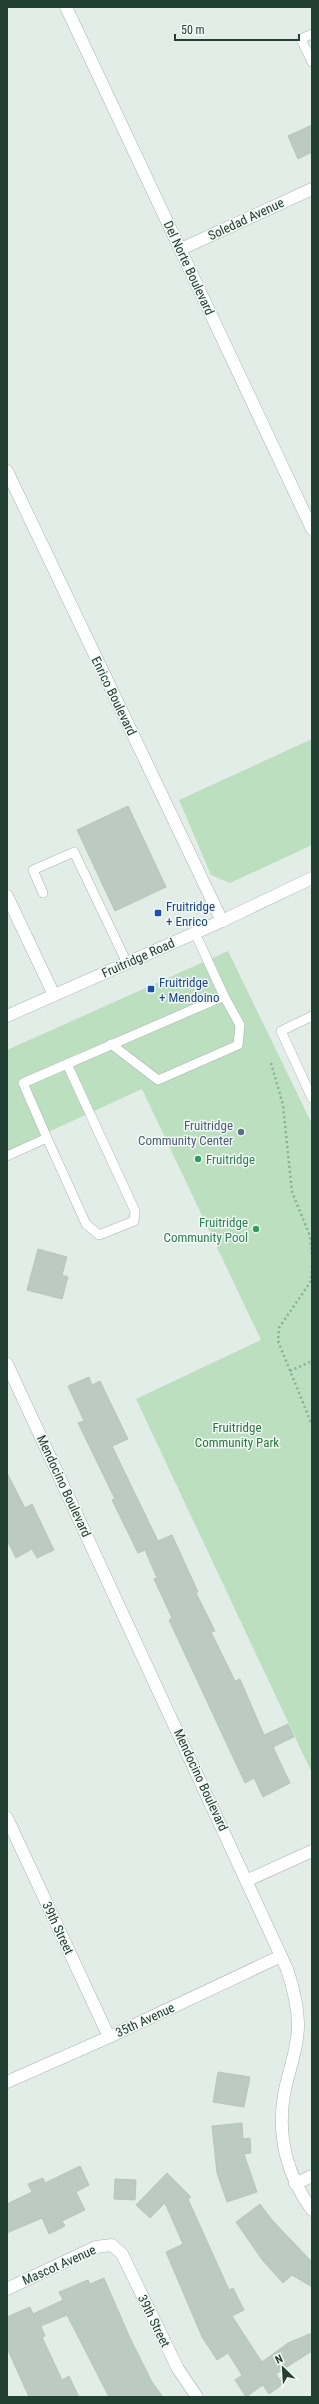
<svg xmlns="http://www.w3.org/2000/svg" width="319" height="2404" viewBox="0 0 319 2404" font-family="'Roboto Condensed',sans-serif">
<style>
.green{fill:#bbdfbf}
.building{fill:#bbcbc2;stroke:#b5c7bd}
.lines{fill:none;stroke-linecap:round;stroke-linejoin:round}
.lane-casing{stroke:#a5b5ad;stroke-width:10}
.street-casing{stroke:#a5b5ad;stroke-width:13}
.secondary-casing{stroke:#a3bcb0;stroke-width:13}
.path{stroke:#82b29c;stroke-width:2.5;stroke-dasharray:2 3;stroke-linecap:butt}
.lane{stroke:#fff;stroke-width:9}
.street{stroke:#fff;stroke-width:12}
.secondary{stroke:#fff;stroke-width:12}
.transit-dot{fill:#1a4fb4;stroke:#f3f9f6;stroke-width:1.5}
.service-dot{fill:#5c6f8a;stroke:#f3f9f6;stroke-width:1.5}
.leisure-dot{fill:#2e9e5b;stroke:#f3f9f6;stroke-width:1.5}
.labels{text-anchor:middle;dominant-baseline:central;stroke-width:3;stroke-linejoin:round;paint-order:stroke}
.street-label{font-size:13px;fill:#223f33;stroke:#f3f9f6}
.transit-label{font-size:13px;fill:#164399;stroke:#f3f9f6;text-anchor:start}
.service-label{font-size:13px;fill:#4e5e75;stroke:#f3f9f6;text-anchor:end}
.leisure-label{font-size:13px;fill:#27864d;stroke:#f3f9f6;text-anchor:start}
.park-label{font-size:13px;fill:#2a783d;stroke:#f3f9f6}
</style>
<rect width="100%" height="100%" fill="#e3ede7"/>
<!-- green -->
<path class="green" d="M312,739V845L230,883L211,875L179,800Z
M228,951L312,1124V1773L136,1399L261,1340L142,1089L7,1151V1050Z"/>
<!-- building -->
<path class="building" d="M312,125V152L298,159L288,136Z
M128,806L166,887L115,911L77,830Z
M38,1249L67,1257L62,1275L68,1277L62,1299L27,1290Z
M89,1377L92,1385L100,1381L128,1439L112,1446L158,1541L172,1535L198,1592L196,1593L215,1631L211,1632L235,1681L240,1679L264,1735L288,1724L294,1737L273,1747L290,1783L263,1797L254,1778L245,1783L169,1620L172,1618L154,1579L157,1578L145,1550L138,1553L112,1500L115,1499L78,1423L84,1421L68,1386Z
M7,1473L25,1508L32,1504L54,1550L37,1558L32,1549L16,1558L7,1540Z
M218,2072L250,2077L244,2107L213,2102Z
M242,2123L243,2139L250,2138L251,2153L244,2154L257,2192L227,2202L217,2173L212,2126Z
M80,2166L89,2185L76,2192L85,2210L62,2221L65,2226L49,2234L42,2218L7,2233V2204L32,2192L28,2184L43,2178L45,2183Z
M167,2173L191,2197L188,2199L229,2290L233,2288L244,2310L232,2316L262,2362L288,2343L312,2333V2351L276,2374L283,2384L269,2394L263,2385L246,2397L235,2380L242,2375L228,2353L217,2360L202,2337L166,2252L183,2244L165,2203L150,2218L136,2205Z
M115,2179L136,2180L135,2200L114,2199Z
M260,2204L272,2220L312,2262V2287L292,2275L283,2283L263,2261L236,2222Z
M104,2278L130,2338L152,2382L163,2397H109L67,2315L41,2326L45,2336L42,2337L62,2380L69,2376L79,2397H29L7,2348V2317L30,2307L33,2314L63,2300L59,2292L88,2280L90,2284Z"/>
<g class="lines">
<defs>
<path id="lane" d="M312,34L301,39L312,62
M43,893L33,870L74,852L127,963
M312,1016L281,1031L312,1098
M111,1044L158,1080L238,1045L240,1025L224,996
M47,1138L86,1224L99,1235L134,1221L135,1211L67,1064
M7,1156L47,1138L23,1083L224,996L195,933"/>
<path id="street" d="M66,7L312,529
M181,249L312,189
M7,471L222,921
M7,896L54,995
M7,1364L287,1969C293,1987 298,2007 298,2026C298,2050 288,2071 284,2095C277,2136 287,2176 312,2210
M7,1818L109,2037
M248,1880L312,1851
M7,2082L109,2037L281,1956
M295,2184L312,2176
M7,2289L96,2247L112,2245L122,2254L178,2369L197,2397"/>
<path id="secondary" d="M7,1016L222,921L312,878"/>
</defs>
<!-- lane casing -->
<use href="#lane" class="lane-casing"/>
<!-- street casing -->
<use href="#street" class="street-casing"/>
<!-- secondary casing -->
<use href="#secondary" class="secondary-casing"/>
<!-- path -->
<path class="path" d="M271,1063L283,1105L292,1192L310,1236L312,1255
M312,1266L311,1281L279,1328L278,1341L312,1425
M290,1371L312,1361"/>
<!-- lane -->
<use href="#lane" class="lane"/>
<!-- street -->
<use href="#street" class="street"/>
<!-- secondary -->
<use href="#secondary" class="secondary"/>
</g>
<!-- markers -->
<g class="transit-dot">
<rect x="154" y="909" width="8" height="8" rx="2"/>
<rect x="147" y="985" width="8" height="8" rx="2"/>
</g>
<circle class="service-dot" cx="241" cy="1132" r="4"/>
<g class="leisure-dot">
<circle cx="198" cy="1159" r="4"/>
<circle cx="256" cy="1229" r="4"/>
</g>
<g class="labels">
<!-- street labels -->
<g class="street-label">
<text transform="translate(246 219) rotate(-25)">Soledad Avenue</text>
<text transform="translate(189 268) rotate(65)">Del Norte Boulevard</text>
<text transform="translate(114 696) rotate(64)">Enrico Boulevard</text>
<text transform="translate(138 958) rotate(-24)">Fruitridge Road</text>
<text transform="translate(64 1486) rotate(65)">Mendocino Boulevard</text>
<text transform="translate(201 1780) rotate(65)">Mendocino Boulevard</text>
<text transform="translate(58 1928) rotate(65)">39th Street</text>
<text transform="translate(145 2020) rotate(-25)">35th Avenue</text>
<text transform="translate(59 2265) rotate(-24)">Mascot Avenue</text>
<text transform="translate(154 2321) rotate(64)">39th Street</text>
</g>
<!-- transit labels -->
<g class="transit-label">
<text x="166" y="906">Fruitridge<tspan x="166" dy="15">+ Enrico</tspan></text>
<text x="159" y="982">Fruitridge<tspan x="159" dy="15">+ Mendoino</tspan></text>
</g>
<!-- service labels -->
<g class="service-label">
<text x="233" y="1125">Fruitridge<tspan x="233" dy="15">Community Center</tspan></text>
</g>
<!-- leisure labels -->
<g class="leisure-label">
<text x="206" y="1159">Fruitridge</text>
<text x="248" y="1222" text-anchor="end">Fruitridge<tspan x="248" dy="15">Community Pool</tspan></text>
</g>
<!-- park labels -->
<g class="park-label">
<text x="237" y="1427">Fruitridge<tspan x="237" dy="15">Community Park</tspan></text>
</g>
</g>
<!-- border -->
<rect width="319" height="2404" fill="none" stroke="#223f33" stroke-width="16"/>
<!-- north arrow -->
<g transform="translate(283 2368) rotate(335)" stroke="#f3f9f6" stroke-width="3" paint-order="stroke">
<path d="M0-3L7 15L0 10L-7 15Z" fill="#223f33"/>
<text y="-6" font-size="11" font-weight="bold" text-anchor="middle" fill="#223f33">N</text>
</g>
<!-- scale -->
<path d="M175 34v6h124v-6" fill="none" stroke="#223f33" stroke-width="2"/>
<text x="181" y="34" font-size="12" fill="#223f33" stroke="#f3f9f6" stroke-width="3" paint-order="stroke">50 m</text>
</svg>
